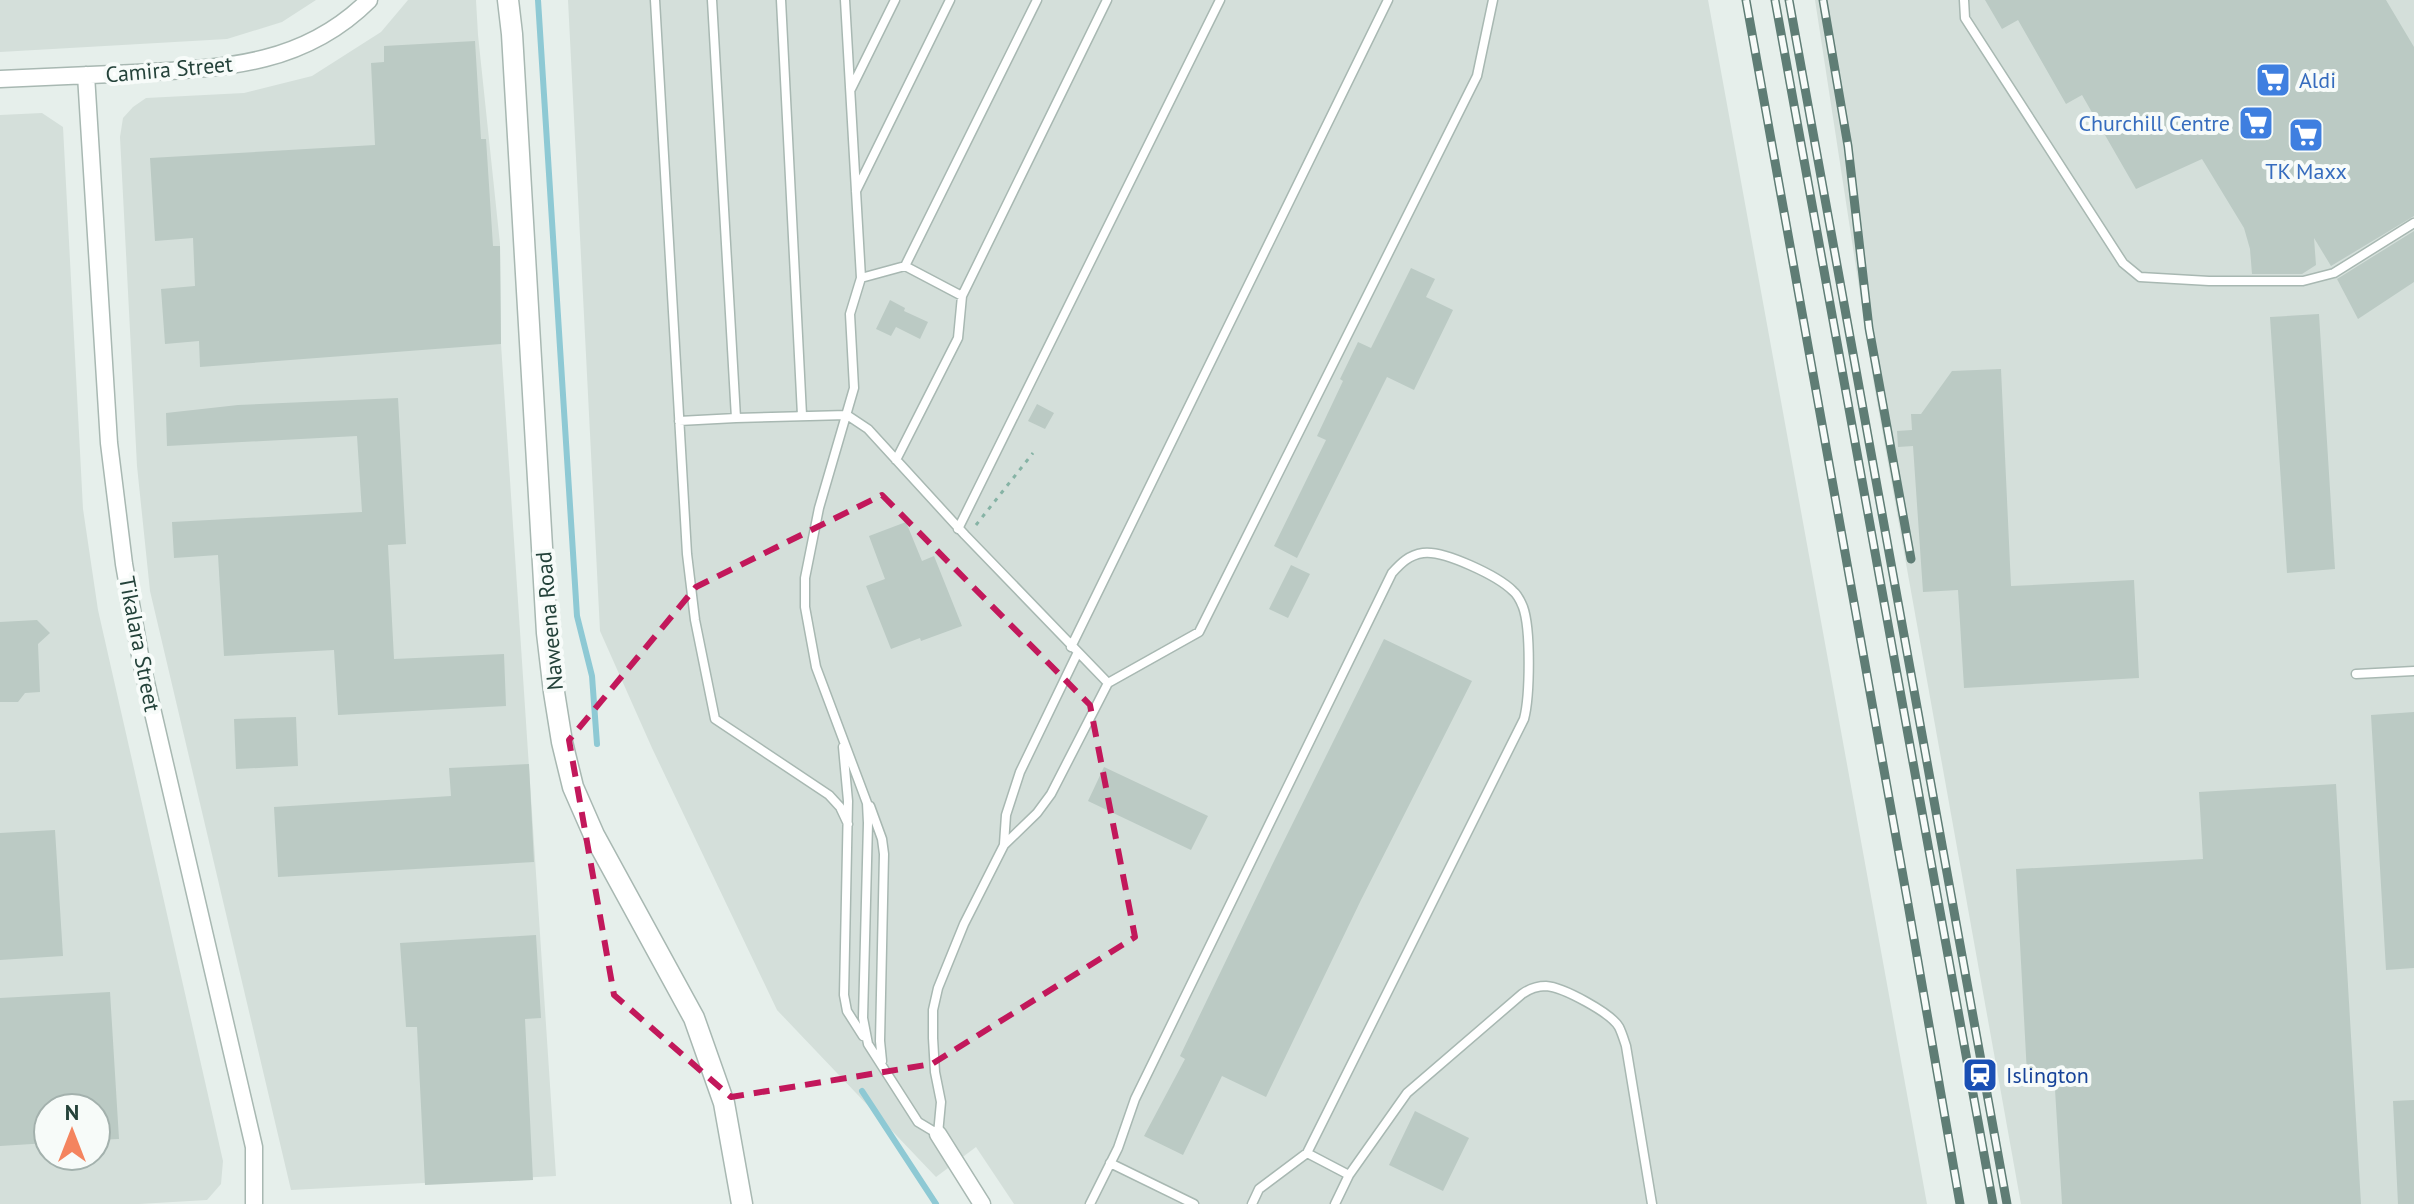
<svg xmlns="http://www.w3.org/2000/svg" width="2414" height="1204" viewBox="0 0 2414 1204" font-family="'PT Sans',sans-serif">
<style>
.built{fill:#d4dfda;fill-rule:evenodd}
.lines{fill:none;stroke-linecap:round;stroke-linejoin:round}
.stream{stroke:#8ec9d4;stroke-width:6}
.building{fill:#bbcac4}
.service-casing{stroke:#a8b8b2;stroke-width:11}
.minor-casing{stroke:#a8b8b2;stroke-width:19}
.tertiary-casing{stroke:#a8b8b2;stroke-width:23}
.path{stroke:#86b3a5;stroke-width:3;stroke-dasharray:4 6;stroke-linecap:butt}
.service{stroke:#fff;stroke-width:8}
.minor{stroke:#fff;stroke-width:16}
.tertiary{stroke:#fff;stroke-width:20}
.rail-casing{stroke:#5f7d75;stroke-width:9}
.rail{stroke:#f7fbf9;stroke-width:6;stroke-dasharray:18;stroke-linecap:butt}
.marked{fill:none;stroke:#c2185b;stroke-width:6;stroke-dasharray:16 10;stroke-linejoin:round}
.labels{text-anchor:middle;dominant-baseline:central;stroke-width:8;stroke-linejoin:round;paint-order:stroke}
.street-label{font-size:22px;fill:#24423a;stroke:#f7fbf9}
.shop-label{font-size:22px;fill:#366cbe;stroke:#f7fbf9;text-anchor:start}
.transit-label{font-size:22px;fill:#164399;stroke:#f7fbf9;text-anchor:start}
</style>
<rect width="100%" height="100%" fill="#e6efeb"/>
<!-- built -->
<path class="built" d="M0,0H316L282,22L227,39L0,52Z
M408,0H476L478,35L500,244L501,344L556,1176L291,1190L150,591L137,466L120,137L123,118L133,107L146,98L244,93L312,76L381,32Z
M568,0H1708L1927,1204H1014L976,1147L936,1177L777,1010L652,748L600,631Z
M1815,0H2414V1204H2021L1874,385Z
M42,113L63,127L83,509L98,610L223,1161L221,1184L207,1200L139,1204H0V115ZM48,1108H96V1156H48Z"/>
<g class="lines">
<!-- stream -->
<path class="stream" d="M538,0L577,616L592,676L597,744
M862,1091L936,1204"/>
</g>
<!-- building -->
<path class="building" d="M1985,0H2386L2414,47V216L2331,266L2314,238L2316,265L2302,274H2252L2250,249L2244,228L2202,159L2136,189L2082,95L2066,104L2018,20L2002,29Z
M475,41L481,139H486L493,246H500L501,344L200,367L199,341L165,344L161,289L195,286L193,238L155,241L150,158L375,145L371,63L384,62V46Z
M2414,231V282L2358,319L2337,279Z
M1411,268L1435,279L1426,297L1453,310L1414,390L1387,377L1297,558L1274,546L1326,440L1317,436L1343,381L1340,379L1358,342L1371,348Z
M890,300L905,308L904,311L928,322L920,339L896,327L891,336L876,329Z
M2319,314L2335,569L2287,573L2270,317Z
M2001,369L2011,586L2134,580L2139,678L1964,688L1958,590L1923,592L1913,446L1898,447L1897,431L1912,430L1911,414H1921L1952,371Z
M398,398L406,544L388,545L394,659L504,654L506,706L338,715L334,650L224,656L218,555L174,558L172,522L362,512L357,436L167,446L166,413L238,405Z
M1037,404L1054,413L1045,429L1028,421Z
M906,522L922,561L934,556L962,626L921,641L920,638L891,649L866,586L885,579L869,536Z
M1291,565L1310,574L1288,618L1269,609Z
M37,620L50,633L38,644L40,692L25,693L18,702H0V622Z
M1384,639L1472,681L1361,900L1266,1097L1222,1076L1183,1155L1144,1136L1185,1059L1180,1056L1275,859Z
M2414,712V968L2386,970L2371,715Z
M296,717L298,766L236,769L234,719Z
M529,764L534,862L278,877L274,807L451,796L449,768Z
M1104,767L1208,816L1191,850L1088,801Z
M2336,784L2361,1204H2062L2054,1073L2027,1074L2016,869L2203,859L2199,792Z
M55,830L63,956L0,960V833Z
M536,935L541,1018L525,1019L533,1180L425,1185L417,1027H406L400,943Z
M110,992L119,1139L96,1140V1108H48V1143L0,1146V998Z
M2414,1100V1204H2398L2393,1101Z
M1415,1111L1469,1138L1443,1191L1389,1165Z"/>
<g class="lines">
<defs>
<path id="service" d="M655,0L687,554L695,620L715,719L829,795L840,807L848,824
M781,0L802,415
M845,0L861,278L850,314L854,388L819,508L805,578V607L816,667L867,803L868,823L863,1018L868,1044L918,1122L938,1134L941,1102L935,1072L933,1038V1010L938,988L964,924L1004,845L1037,813L1051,794L1108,683L1199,632L1477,76L1493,0
M1964,0L1965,18L2123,263L2140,277L2209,281H2303L2334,273L2414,223
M851,89L895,0
M856,191L950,0
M905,266L962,296
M861,278L905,266L1037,0
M736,418L847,415L868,429L965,535L1108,683
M679,421L736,418L712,0
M896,460L958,338L962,296L1107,0
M958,529L1220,0
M1071,647L1388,0
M2356,674L2414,671
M843,747L848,801L844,995L847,1011L863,1036
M870,806L882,839L884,854L880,1041L882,1061
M1004,844L1006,815L1020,772L1077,654
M1307,1153L1349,1175
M1110,1163L1194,1204
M1090,1204L1118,1148L1135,1099L1392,573C1401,563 1409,555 1423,553C1444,550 1498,576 1513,591C1518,595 1521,602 1523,607C1531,629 1530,696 1524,719L1307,1153L1259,1189L1252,1204
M1335,1204L1349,1175L1407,1093L1522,994C1529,989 1537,986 1546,986C1563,987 1611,1013 1619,1027C1622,1033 1624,1040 1626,1046L1652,1204"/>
<path id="minor" d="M86,75L109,443L124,564L141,661L254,1147V1204
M0,79C45,77 90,75 135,73C223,68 303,66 369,0
M938,1134L982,1204"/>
<path id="tertiary" d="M508,0L512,34L547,633L554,692L562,742L573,787L594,835L694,1018L724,1103L742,1204"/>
</defs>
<!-- service casing -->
<use href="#service" class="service-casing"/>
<!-- minor casing -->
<use href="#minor" class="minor-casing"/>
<!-- tertiary casing -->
<use href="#tertiary" class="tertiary-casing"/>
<!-- path -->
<path class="path" d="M976,525L1033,453"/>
<!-- service -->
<use href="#service" class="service"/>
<!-- minor -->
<use href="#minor" class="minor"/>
<!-- tertiary -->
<use href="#tertiary" class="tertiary"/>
<defs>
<path id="rail" d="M1746,0L1908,904L1960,1204
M1775,0L1993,1204
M1789,0L2007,1204
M1823,0L1848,146L1869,328L1911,559"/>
</defs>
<!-- rail casing -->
<use href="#rail" class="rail-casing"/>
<!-- rail -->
<use href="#rail" class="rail"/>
</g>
<!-- marked area -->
<path class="marked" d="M882,495L1090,705L1135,937L932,1064L731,1097L614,995L569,740L696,587Z"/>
<!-- icons -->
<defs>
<symbol id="supermarket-square" viewBox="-11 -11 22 22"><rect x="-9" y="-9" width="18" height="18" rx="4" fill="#3f7fe0" stroke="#f7fbf9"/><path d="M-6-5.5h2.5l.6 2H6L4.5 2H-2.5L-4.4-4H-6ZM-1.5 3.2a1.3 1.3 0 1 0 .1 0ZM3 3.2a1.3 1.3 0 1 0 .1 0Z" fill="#fff"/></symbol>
<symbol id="station-square" viewBox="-11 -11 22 22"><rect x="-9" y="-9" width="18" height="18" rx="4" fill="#1a4fb4" stroke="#f7fbf9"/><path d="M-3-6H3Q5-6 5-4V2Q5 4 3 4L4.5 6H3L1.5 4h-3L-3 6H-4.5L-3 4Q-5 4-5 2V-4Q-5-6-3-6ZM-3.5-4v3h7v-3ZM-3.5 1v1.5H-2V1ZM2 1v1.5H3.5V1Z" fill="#fff"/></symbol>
</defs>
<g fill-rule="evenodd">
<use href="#supermarket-square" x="2253" y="60" width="40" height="40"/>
<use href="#supermarket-square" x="2236" y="103" width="40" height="40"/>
<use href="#supermarket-square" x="2286" y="115" width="40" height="40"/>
<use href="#station-square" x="1960" y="1055" width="40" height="40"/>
</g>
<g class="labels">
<!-- street labels -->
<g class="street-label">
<text transform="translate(169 69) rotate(-5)">Camira Street</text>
<text transform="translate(549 621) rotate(-95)">Naweena Road</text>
<text transform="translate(140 644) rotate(79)">Tikalara Street</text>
</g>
<!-- shop labels -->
<g class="shop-label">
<text x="2299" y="80">Aldi</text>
<text x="2230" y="123" text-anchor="end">Churchill Centre</text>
<text x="2306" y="171" text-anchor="middle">TK Maxx</text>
</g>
<!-- transit labels -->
<g class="transit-label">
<text x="2006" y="1075">Islington</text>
</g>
</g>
<!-- north arrow -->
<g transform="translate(72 1132)"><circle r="38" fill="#f7fbf9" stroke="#a3b1ad" stroke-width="2"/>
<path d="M0-6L14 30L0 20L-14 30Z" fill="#f4845f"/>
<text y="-12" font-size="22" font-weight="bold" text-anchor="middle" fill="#24423a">N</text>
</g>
</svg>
